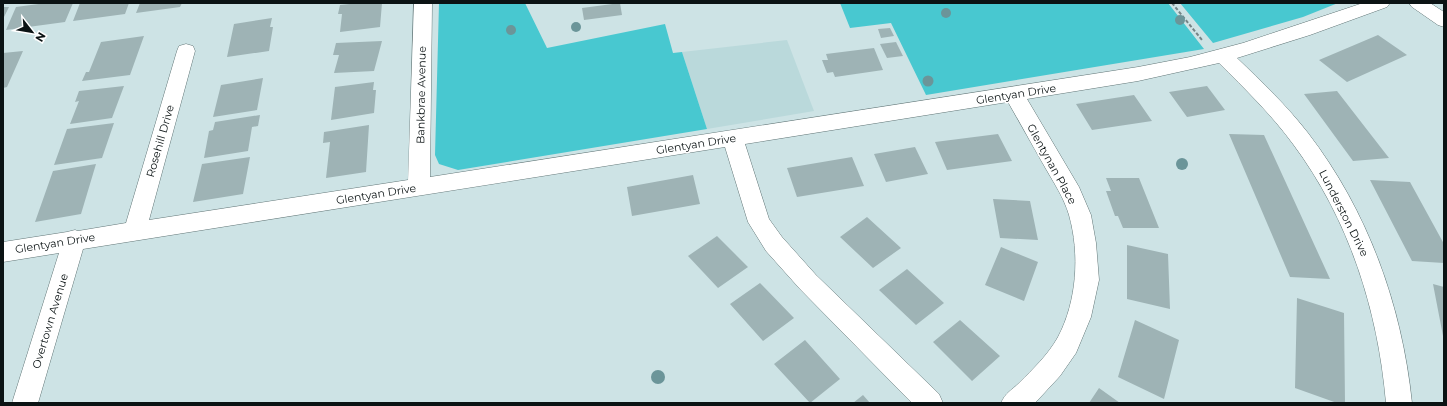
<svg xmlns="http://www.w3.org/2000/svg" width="1447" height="406" viewBox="0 0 1447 406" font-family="Montserrat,sans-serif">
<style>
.built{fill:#bad9db}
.green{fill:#48c8d0}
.building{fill:#9eb3b5}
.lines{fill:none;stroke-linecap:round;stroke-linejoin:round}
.street-casing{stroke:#627677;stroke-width:1}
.path{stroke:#758486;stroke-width:2;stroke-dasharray:3.5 2;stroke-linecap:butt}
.street{fill:#fff;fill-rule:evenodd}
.tree{fill:#6b9599}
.labels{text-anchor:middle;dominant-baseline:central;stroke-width:3.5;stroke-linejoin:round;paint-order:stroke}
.street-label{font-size:11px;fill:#0b1314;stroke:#fff}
</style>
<rect width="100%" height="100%" fill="#cde3e5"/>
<!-- built -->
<path class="built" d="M787,40L814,111L707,129L682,52Z"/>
<!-- green -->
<path class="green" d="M439,3H525L547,48L665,24L673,53L682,52L707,129L458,170L439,164L435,155Z
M840,3H1168L1204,49L926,95L891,23L850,28Z
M1180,3H1338L1303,17L1213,43Z"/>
<!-- building -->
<path class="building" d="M46,3H73L65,22L6,30L16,7Z
M80,3H129L125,14L73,21Z
M140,3H182L180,7L136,13Z
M359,3H382L380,27L340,32L342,14H338L340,5Z
M620,3L622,15L584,20L582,8Z
M3,7H9L3,19Z
M272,18L270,27H273L269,51L227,57L234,24Z
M890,28L894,36L881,38L878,29Z
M1378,35L1407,55L1347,82L1319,60Z
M144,36L130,75L82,81L86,72H89L101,42Z
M382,41L374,71L334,73L339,55H333L336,43Z
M896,42L903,56L887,58L880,44Z
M874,48L883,70L835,77L833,72L827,73L822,60H828L826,54Z
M23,51L7,87L3,88V53Z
M263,78L257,110L213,117L221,85Z
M374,82L373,90H376L374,113L331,120L335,87Z
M124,86L112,118L70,124L79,101L75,102L79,91Z
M1207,86L1225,110L1187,117L1169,92Z
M1337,91L1389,158L1353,161L1304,94Z
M1134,95L1152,121L1092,130L1076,104Z
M260,115L258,126L252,127L248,151L204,158L209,131L213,130L215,122Z
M114,123L102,158L54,165L67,129Z
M369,125L366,172L326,178L330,142L323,143L324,132Z
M998,134L1012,161L947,170L935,142Z
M1229,134L1264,135L1330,279L1290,277Z
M915,147L928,174L886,182L874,154Z
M250,157L243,194L193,202L202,164Z
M852,157L864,186L797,197L787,168Z
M96,164L81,214L35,222L53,171Z
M693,175L700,204L632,216L627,187Z
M1106,178H1139L1159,228H1123L1118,216H1115L1106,191H1111Z
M1370,180L1410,182L1444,244V263L1412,261Z
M993,199L1030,201L1038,240L1000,238Z
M867,217L901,248L873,268L840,237Z
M717,236L748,267L718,288L688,256Z
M1127,245L1168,254L1170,309L1127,299Z
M1001,247L1038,262L1024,301L985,285Z
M907,269L944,303L916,325L879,290Z
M760,283L794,318L763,341L730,304Z
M1433,284L1444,287V336H1443Z
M1297,298L1344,313L1345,403H1337L1295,388Z
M960,320L1000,356L972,381L933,342Z
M1135,320L1179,340L1164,399L1118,377Z
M805,340L840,379L810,403L774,364Z
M1099,388L1120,403H1089Z
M863,395L870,403H853Z"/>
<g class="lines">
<defs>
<path id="street" d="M414,3H432L430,177L1138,67L1190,57L1243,43L1363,3H1390L1387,7L1310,35L1237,58C1262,82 1287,106 1308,133C1368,211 1402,306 1412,403H1386C1378,310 1349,219 1293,144C1271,114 1245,89 1219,63L1138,81L1027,99L1079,187L1091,215L1096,243L1099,280L1091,317L1076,353L1060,376L1035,403H1001C1006,392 1011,391 1019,383C1033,369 1048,355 1058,337C1077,301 1080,254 1069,215C1064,198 1054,183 1046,169C1033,147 1021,124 1008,102L745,144L769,219L782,237L816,275L939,394L943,403H912L800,289L766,251L748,222L725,147L83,249L38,403H12L59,253L3,262V242L67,232L75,230L78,231L126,223L177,51L179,46L186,44L193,46L195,51L149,220L408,180Z
M1409,3H1430L1444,12V27L1438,25L1412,7Z"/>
</defs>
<!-- street casing -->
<use href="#street" class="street-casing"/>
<!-- path -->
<path class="path" d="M1172,3L1202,40"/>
<!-- street -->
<use href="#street" class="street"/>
</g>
<!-- trees -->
<g class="tree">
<circle cx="946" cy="13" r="5"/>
<circle cx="1180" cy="20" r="5"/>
<circle cx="576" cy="27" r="5"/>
<circle cx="511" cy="30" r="5"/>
<circle cx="928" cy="81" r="5.5"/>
<circle cx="1182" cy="164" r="6"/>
<circle cx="658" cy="377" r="7"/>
</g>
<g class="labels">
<!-- street labels -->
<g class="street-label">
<text transform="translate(1016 94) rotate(-9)">Glentyan Drive</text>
<text transform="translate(421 95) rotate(-89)">Bankbrae Avenue</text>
<text transform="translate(160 141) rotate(-74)">Rosehill Drive</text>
<text transform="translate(696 144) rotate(-9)">Glentyan Drive</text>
<text transform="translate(1052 164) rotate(61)">Glentynan Place</text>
<text transform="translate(376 194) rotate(-9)">Glentyan Drive</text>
<text transform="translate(1344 213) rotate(63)">Lunderston Drive</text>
<text transform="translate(55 243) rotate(-9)">Glentyan Drive</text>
<text transform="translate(50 321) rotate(-73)">Overtown Avenue</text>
</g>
</g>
<!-- border -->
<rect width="1447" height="406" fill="none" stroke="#0b1314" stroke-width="8"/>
<!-- north arrow -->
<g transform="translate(32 32) rotate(121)" stroke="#ffffff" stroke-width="3" paint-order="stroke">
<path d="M0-3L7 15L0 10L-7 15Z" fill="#0b1314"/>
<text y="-6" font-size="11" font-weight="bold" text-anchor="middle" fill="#0b1314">N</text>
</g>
</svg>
